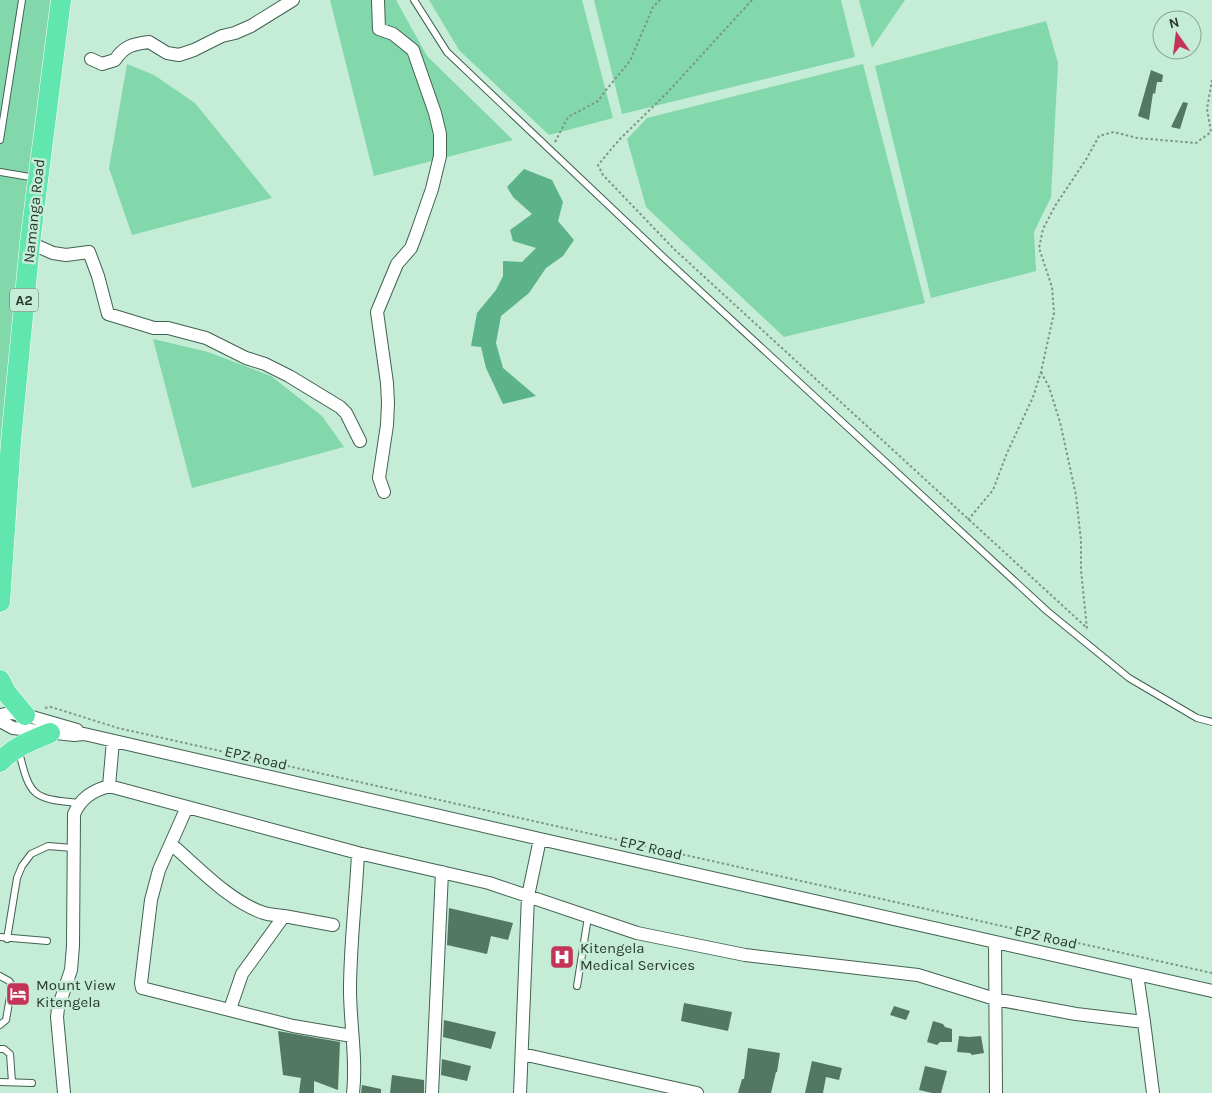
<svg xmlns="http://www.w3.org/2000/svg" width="1212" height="1093" viewBox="0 0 1212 1093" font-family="Karla,sans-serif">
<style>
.green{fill:#82d8ab}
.forest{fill:#5db389}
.building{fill:#547764}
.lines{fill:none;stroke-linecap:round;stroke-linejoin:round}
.service-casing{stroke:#416351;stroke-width:8}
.minor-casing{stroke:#416351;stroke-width:14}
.trunk-casing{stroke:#fff;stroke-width:21}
.path{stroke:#7b9686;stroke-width:2;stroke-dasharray:2.5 2.5;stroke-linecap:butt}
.service{stroke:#fff;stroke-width:6}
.minor{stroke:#fff;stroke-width:12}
.trunk{stroke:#60e6ae;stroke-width:20}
.labels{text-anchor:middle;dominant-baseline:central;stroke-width:5;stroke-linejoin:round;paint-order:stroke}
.shield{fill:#c5ecd6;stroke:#586e61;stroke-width:1}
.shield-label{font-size:14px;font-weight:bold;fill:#29382f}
.street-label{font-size:15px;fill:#29382f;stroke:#c5ecd6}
.poi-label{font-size:15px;fill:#29382f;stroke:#c5ecd6;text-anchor:start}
</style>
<rect width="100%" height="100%" fill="#c5ecd6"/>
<!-- green -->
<path class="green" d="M0,0H60L0,602Z
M330,0H396L427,56L513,140L374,176Z
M429,0H582L613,118L549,135L459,50Z
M594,0H841L855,57L622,114Z
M859,0H905L872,48Z
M1046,21L1058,63L1051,197L1034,232L1036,271L931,298L875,66Z
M127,64L154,75L195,103L272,198L132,235L109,168Z
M863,64L925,303L784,337L646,207L627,139L647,118Z
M153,339L208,352L271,376L322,416L344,447L192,488Z"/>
<!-- forest -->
<path class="forest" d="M524,169L552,180L563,202L558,221L574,240L563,256L546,268L529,293L501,316L496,343L503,368L536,396L503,404L486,368L481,347L471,346L477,313L496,290L503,276V261L522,262L536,248L513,241L510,230L532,214L513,197L507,187Z"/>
<!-- building -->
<path class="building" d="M1151,70L1163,75L1162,82H1157L1155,94L1153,93L1149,120L1138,116Z
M1183,102L1188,103L1180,129L1171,127Z
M449,908L513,923L508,940L491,936L487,954L447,945Z
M684,1003L732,1012L728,1031L681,1021Z
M894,1006L910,1011L906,1020L890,1015Z
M444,1020L496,1032L491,1049L443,1037Z
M933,1021L943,1024L945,1027L952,1029V1042H940L937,1045L927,1042Z
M278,1031L340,1042L338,1090L314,1081V1093H299L301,1078L283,1075Z
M959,1036L969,1037L981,1036L984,1053L972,1055L970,1053L957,1052Z
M748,1048L780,1053L777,1072H776L771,1093H738L742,1079H744Z
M442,1059L471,1066L467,1081L441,1075Z
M812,1061L842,1068L839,1080L826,1077L823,1093H805Z
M925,1066L947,1071L941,1093H932L919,1090Z
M392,1075L424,1080V1093H390Z
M362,1085L381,1089V1093H361Z"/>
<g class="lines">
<defs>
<path id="service" d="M414,0L447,52L661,255L1047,611L1129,678L1197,718L1212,722
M0,140L22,0
M0,172L36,178
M19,752C30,796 32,799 79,803
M0,937L47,941
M7,939L17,878L22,866L31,854L48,846L73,848
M0,976L9,981L12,985L6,1020L0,1025
M577,986L588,917
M0,1049H4L10,1054L12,1082
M0,1082L32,1083"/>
<path id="minor" d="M378,0L379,29L393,34L413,50L435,113L440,134V156L432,189L417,232L411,248L397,264L377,312L387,383L388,403L387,425L379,478L384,492
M91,59L102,64L115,60C124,46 133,44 149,42L167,53L179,55L194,50L222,36L235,33L251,26L293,0
M30,243L53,253L66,255L89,252L98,276L108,314L154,328H168L206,338L246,358L265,364L289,376L340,407L346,413L360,441
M0,715L11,713L25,715L77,730
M0,721L13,728L74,735L84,734L540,839L1212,991
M109,786L358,853L489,883L637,933L745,955L918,975L995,999L1076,1014L1144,1022L1137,974
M187,807L159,870L151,900L141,983L142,988L293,1026L352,1036
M171,844C198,867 230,902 264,913C270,915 277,915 284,916
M995,942L996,1093
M230,1009L242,974L284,916L333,925
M1144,1022L1153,1093
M522,1054L697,1093
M64,1093L57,1017L58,1008L71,970L73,946L74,814C81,798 92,791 109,786L113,741
M353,1093C357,1059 350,1024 350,990C350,945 356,898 358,853
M432,1093L442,872
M520,1093L528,896L540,839"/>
<path id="trunk" d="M0,602L11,441L30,243L61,0
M0,680L6,692L25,715
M0,762C13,747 33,740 50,733"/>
</defs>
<!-- service casing -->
<use href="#service" class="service-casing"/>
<!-- minor casing -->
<use href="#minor" class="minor-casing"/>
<!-- trunk casing -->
<use href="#trunk" class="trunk-casing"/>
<!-- path -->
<path class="path" d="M752,0L666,94L619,140L598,165L603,175L674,249L1087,628
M555,142L568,117L598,101L606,90L630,61L653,7L660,0
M1041,372L1049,387L1060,422L1076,495L1081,541V570L1087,629
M968,520L993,490L1007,453L1033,397L1041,372L1054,313L1052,287L1039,248L1043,229L1055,206L1087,158L1099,136L1114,132L1137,138L1196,143L1211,132L1207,109L1212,80
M45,708L51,707L118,728L1212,973"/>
<!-- service -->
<use href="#service" class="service"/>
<!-- minor -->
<use href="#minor" class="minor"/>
<!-- trunk -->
<use href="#trunk" class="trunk"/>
</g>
<!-- icons -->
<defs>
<symbol id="hospital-square" viewBox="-11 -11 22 22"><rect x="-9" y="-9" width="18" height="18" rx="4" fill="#c43459" stroke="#c5ecd6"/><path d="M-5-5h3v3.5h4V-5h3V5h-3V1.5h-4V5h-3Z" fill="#fff"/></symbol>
<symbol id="hotel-square" viewBox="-11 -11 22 22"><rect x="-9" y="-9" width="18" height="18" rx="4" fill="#c43459" stroke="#c5ecd6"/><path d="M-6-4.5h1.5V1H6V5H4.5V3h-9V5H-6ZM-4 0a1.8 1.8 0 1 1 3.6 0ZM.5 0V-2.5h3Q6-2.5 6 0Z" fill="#fff"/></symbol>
</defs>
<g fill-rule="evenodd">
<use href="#hospital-square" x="548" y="943" width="28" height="28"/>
<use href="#hotel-square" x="4" y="980" width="28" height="28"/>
</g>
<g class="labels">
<!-- shield labels -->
<rect class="shield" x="10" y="288.5" width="28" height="23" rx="4"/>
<g class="shield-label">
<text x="24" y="300">A2</text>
</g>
<!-- street labels -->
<g class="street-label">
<text transform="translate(34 211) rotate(-84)">Namanga Road</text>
<text transform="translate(256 758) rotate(13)">EPZ Road</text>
<text transform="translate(651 848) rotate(13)">EPZ Road</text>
<text transform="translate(1046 937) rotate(13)">EPZ Road</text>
</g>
<!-- poi labels -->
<g class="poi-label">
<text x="580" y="948">Kitengela<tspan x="580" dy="17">Medical Services</tspan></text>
<text x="36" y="985">Mount View<tspan x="36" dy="17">Kitengela</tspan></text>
</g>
</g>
<!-- north arrow -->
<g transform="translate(1177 35) rotate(346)"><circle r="24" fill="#c5ecd6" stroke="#87a493"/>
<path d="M0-4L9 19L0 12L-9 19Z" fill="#c43459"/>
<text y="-8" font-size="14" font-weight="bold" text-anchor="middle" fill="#29382f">N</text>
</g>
</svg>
